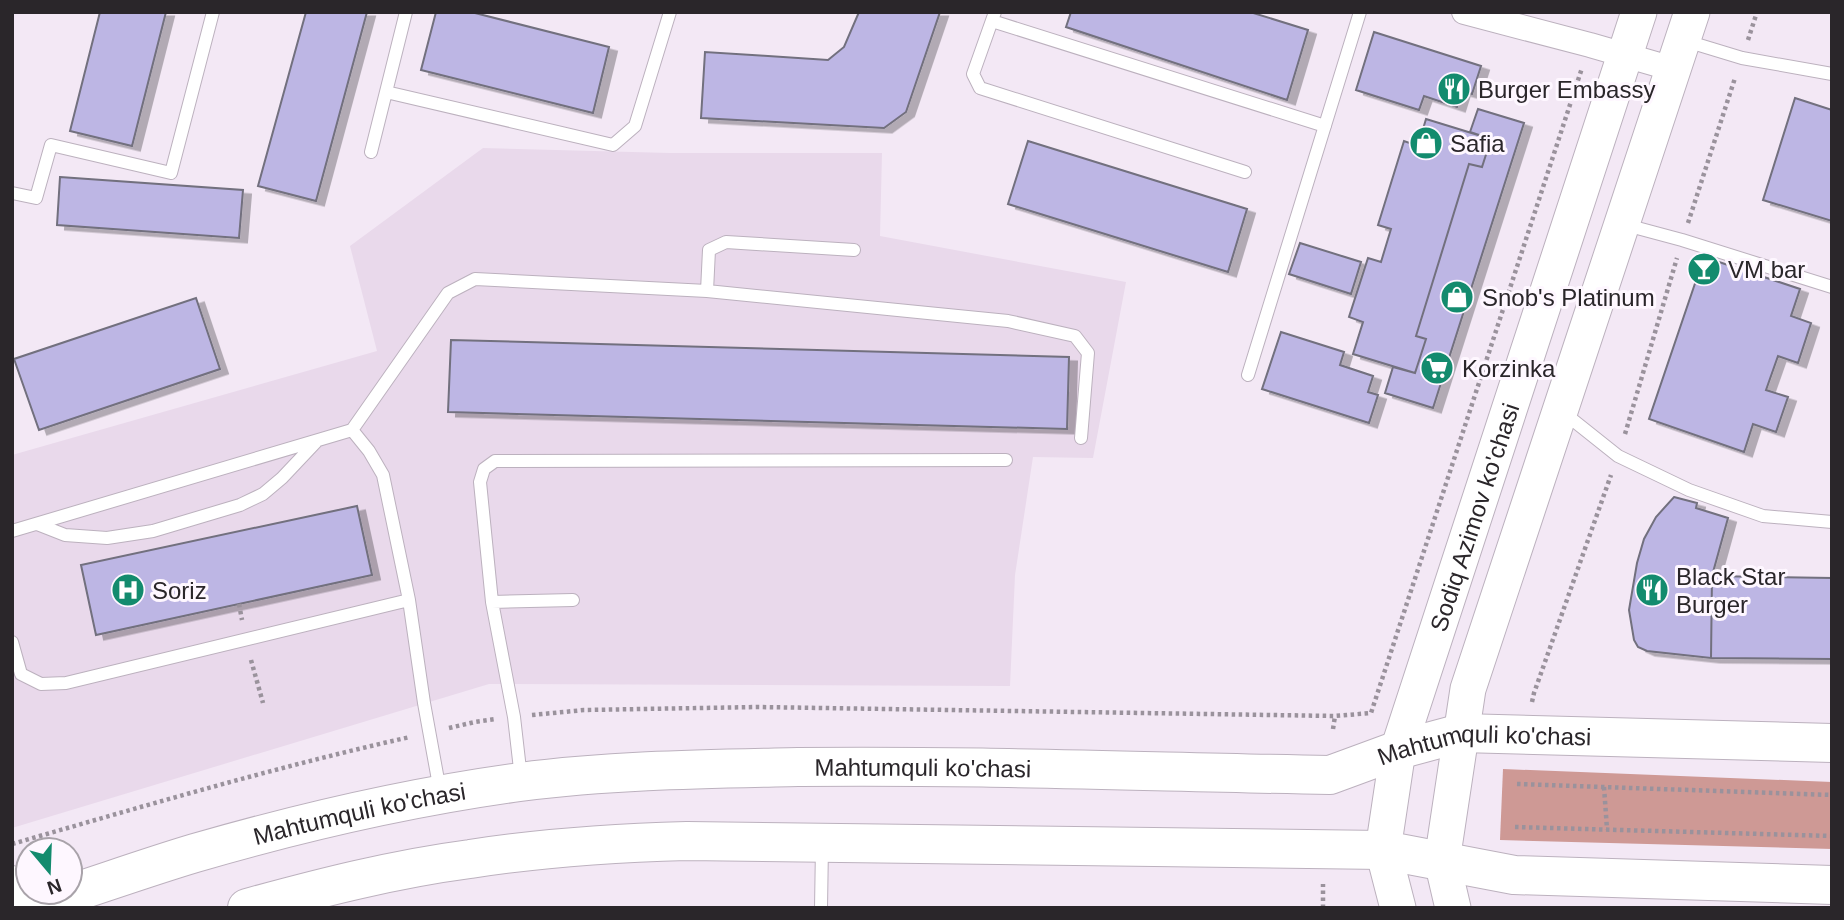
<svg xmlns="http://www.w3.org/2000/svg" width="1844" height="920" viewBox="0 0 1844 920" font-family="Arial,sans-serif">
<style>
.built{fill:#e9d9eb}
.forest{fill:#ce9995}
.building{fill:#bdb6e4;stroke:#72707e;stroke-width:2;filter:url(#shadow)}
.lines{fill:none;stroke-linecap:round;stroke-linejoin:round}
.lane-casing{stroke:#bcb1be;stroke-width:14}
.street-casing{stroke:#bcb1be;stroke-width:26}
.secondary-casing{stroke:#bcb1be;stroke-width:37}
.primary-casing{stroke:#bcb1be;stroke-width:40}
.path{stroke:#9a929c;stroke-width:4.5;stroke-dasharray:3.5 3.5;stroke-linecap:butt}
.lane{stroke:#fff;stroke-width:12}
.street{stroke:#fff;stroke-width:24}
.secondary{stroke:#fff;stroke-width:35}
.primary{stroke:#fff;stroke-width:38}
.labels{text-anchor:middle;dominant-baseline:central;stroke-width:6;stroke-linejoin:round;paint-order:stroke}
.poi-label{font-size:24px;fill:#2a262a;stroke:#fef7ff;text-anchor:start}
.street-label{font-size:24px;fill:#2a262a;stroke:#fef7ff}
</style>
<defs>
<filter id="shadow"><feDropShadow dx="8" dy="4.5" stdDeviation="0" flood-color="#0004"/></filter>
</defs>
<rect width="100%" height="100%" fill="#f3e8f5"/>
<!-- built -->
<path class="built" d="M483,148L670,153H882L880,236L1126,282L1093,458L1033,457L1015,575L1010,686L489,684L12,828V455L377,351L350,246Z"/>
<!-- forest -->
<path class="forest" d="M1503,769L1832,782V849L1500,840Z"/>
<!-- building -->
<path class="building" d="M100,12H166L132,146L70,131Z
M306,12H367L316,201L258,186Z
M436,12H471L609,47L593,113L421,70Z
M859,12H940L906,112L884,128L701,118L705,52L828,60L844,47Z
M1071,12H1250L1308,30L1287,100L1066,27Z
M1374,32L1481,66L1472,94L1462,91L1457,107L1424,96L1419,110L1356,90Z
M1795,98L1832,110V221L1763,200Z
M1478,109L1524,123L1433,408L1385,393L1393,367L1415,373L1426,339L1416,336L1469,164L1482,167L1491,139L1470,132Z
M1426,119L1491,139L1482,167L1469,164L1416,336L1426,339L1415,373L1353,354L1363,322L1349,317L1368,258L1381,262L1391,229L1378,225L1404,141L1418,146Z
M1028,141L1247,209L1228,272L1008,204Z
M60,177L243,190L239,238L57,225Z
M1300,243L1361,262L1351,294L1289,274Z
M1704,257L1800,289L1791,316L1811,323L1798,363L1778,356L1766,390L1788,397L1776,432L1753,424L1744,452L1649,419Z
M196,298L220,369L39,430L14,359Z
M1281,332L1344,352L1340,365L1373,376L1368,392L1378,395L1369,423L1262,389Z
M451,340L1069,357L1067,429L448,412Z
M1674,497L1697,503L1696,508L1728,518L1712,576L1711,658L1647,651L1638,647L1634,640L1629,610L1637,563L1644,539L1656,517Z
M357,506L372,575L96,635L81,565Z
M1712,576L1832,578V659L1711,658Z"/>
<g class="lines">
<defs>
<path id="lane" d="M995,12L973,74L980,88L1245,172
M992,21L1325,126
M1686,41L1742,58L1832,74
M386,92L613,145L635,126L670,12
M371,152L406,12
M12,193L36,198L51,145L171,173L213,12
M1626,225L1682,240L1832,287
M707,291L709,250L726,242L854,250
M1248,375L1360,12
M1564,413L1618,456L1689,490L1763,516L1832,522
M352,430L448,293L475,279L707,291L1008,321L1075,336L1088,353L1081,438
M37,524L65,535L107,538L153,531L240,505L263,494L282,478L316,442
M12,531L352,430L369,451L383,475L409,600
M492,602L573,600
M12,642L21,674L41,684L66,683L409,600L424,703L440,791
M521,778L514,717L492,602L480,482L484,469L495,461L1006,460
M821,908L822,846"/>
<path id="street" d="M1464,12L1590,45L1673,69
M12,878L24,908"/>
<g id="secondary">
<path id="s1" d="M1398,908L1383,850L1398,750L1639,12"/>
<path d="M1453,908L1442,861L1468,689L1692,12"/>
</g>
<g id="primary">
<path id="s2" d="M25,908C82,891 138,870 195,853C302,822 410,797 520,782C612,770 705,769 798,767C975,765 1153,772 1330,775L1398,750L1461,733L1832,743"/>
<path d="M247,908C320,888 394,869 470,859C541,848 614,843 687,841L1383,850L1514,875L1832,885"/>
</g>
</defs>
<!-- lane casing -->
<use href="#lane" class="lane-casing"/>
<!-- street casing -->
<use href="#street" class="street-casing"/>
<!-- secondary casing -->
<use href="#secondary" class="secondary-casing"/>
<!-- primary casing -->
<use href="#primary" class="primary-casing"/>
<!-- path -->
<path class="path" d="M1748,40L1757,12
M1688,223L1735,78
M1625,434L1677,258
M239,604L242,620
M251,660L263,703
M1532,702L1534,693L1611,475
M532,715L584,710L758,707L1335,716L1371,713L1582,68
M449,728L475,722L496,719
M1333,729L1335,716
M1517,784L1832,795
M1604,787L1607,829
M1515,827L1832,836
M12,844C144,806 276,767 410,737
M1323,908V884"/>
<!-- lane -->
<use href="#lane" class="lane"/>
<!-- street -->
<use href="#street" class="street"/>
<!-- secondary -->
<use href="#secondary" class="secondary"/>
<!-- primary -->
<use href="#primary" class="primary"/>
</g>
<!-- icons -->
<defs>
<symbol id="restaurant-disc" viewBox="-11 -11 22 22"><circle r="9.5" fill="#138b6e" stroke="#fef7ff"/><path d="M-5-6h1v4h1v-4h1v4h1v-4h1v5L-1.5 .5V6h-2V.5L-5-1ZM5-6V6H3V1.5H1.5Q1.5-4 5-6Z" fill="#fff"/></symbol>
<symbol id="shop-disc" viewBox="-11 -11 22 22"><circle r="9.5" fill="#138b6e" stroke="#fef7ff"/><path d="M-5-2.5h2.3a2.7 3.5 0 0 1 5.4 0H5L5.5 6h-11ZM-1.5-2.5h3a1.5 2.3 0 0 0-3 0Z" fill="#fff"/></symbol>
<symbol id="bar-disc" viewBox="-11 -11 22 22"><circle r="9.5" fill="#138b6e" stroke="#fef7ff"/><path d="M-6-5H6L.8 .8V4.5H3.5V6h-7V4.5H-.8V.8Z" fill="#fff"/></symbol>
<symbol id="supermarket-disc" viewBox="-11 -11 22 22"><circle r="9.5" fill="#138b6e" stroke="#fef7ff"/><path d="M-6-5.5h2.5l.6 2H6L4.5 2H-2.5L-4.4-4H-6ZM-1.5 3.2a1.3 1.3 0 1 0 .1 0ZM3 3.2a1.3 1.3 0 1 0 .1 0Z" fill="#fff"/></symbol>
<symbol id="hospital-disc" viewBox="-11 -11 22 22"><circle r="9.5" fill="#138b6e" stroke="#fef7ff"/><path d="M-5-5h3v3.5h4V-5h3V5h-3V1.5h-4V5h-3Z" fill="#fff"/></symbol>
</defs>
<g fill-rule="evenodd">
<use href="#restaurant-disc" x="1435" y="70" width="38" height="38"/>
<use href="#shop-disc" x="1407" y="124" width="38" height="38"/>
<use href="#bar-disc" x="1685" y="250" width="38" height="38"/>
<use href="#shop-disc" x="1438" y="278" width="38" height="38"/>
<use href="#supermarket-disc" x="1418" y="349" width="38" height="38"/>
<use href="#hospital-disc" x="109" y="571" width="38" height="38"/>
<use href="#restaurant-disc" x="1633" y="571" width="38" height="38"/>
</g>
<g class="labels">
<!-- poi labels -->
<g class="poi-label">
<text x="1478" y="89">Burger Embassy</text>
<text x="1450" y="143">Safia</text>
<text x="1728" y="269">VM bar</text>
<text x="1482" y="297">Snob's Platinum</text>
<text x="1462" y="368">Korzinka</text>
<text x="1676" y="576">Black Star<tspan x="1676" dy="28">Burger</tspan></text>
<text x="152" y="590">Soriz</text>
</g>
<!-- street labels -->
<g class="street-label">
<text stroke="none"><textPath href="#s1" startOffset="406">Sodiq Azimov ko'chasi</textPath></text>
<text stroke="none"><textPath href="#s2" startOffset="1482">Mahtumquli ko'chasi</textPath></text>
<text stroke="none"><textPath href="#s2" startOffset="915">Mahtumquli ko'chasi</textPath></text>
<text stroke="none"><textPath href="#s2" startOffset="348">Mahtumquli ko'chasi</textPath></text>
</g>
</g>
<!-- border -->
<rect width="1844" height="920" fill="none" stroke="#2a262a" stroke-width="28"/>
<!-- north arrow -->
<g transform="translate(49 871) rotate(161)"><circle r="33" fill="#fef7ff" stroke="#a9a3aa" stroke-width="2"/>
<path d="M0-5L12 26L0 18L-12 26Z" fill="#138b6e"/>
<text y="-10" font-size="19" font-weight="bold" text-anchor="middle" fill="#2a262a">N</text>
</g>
</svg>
